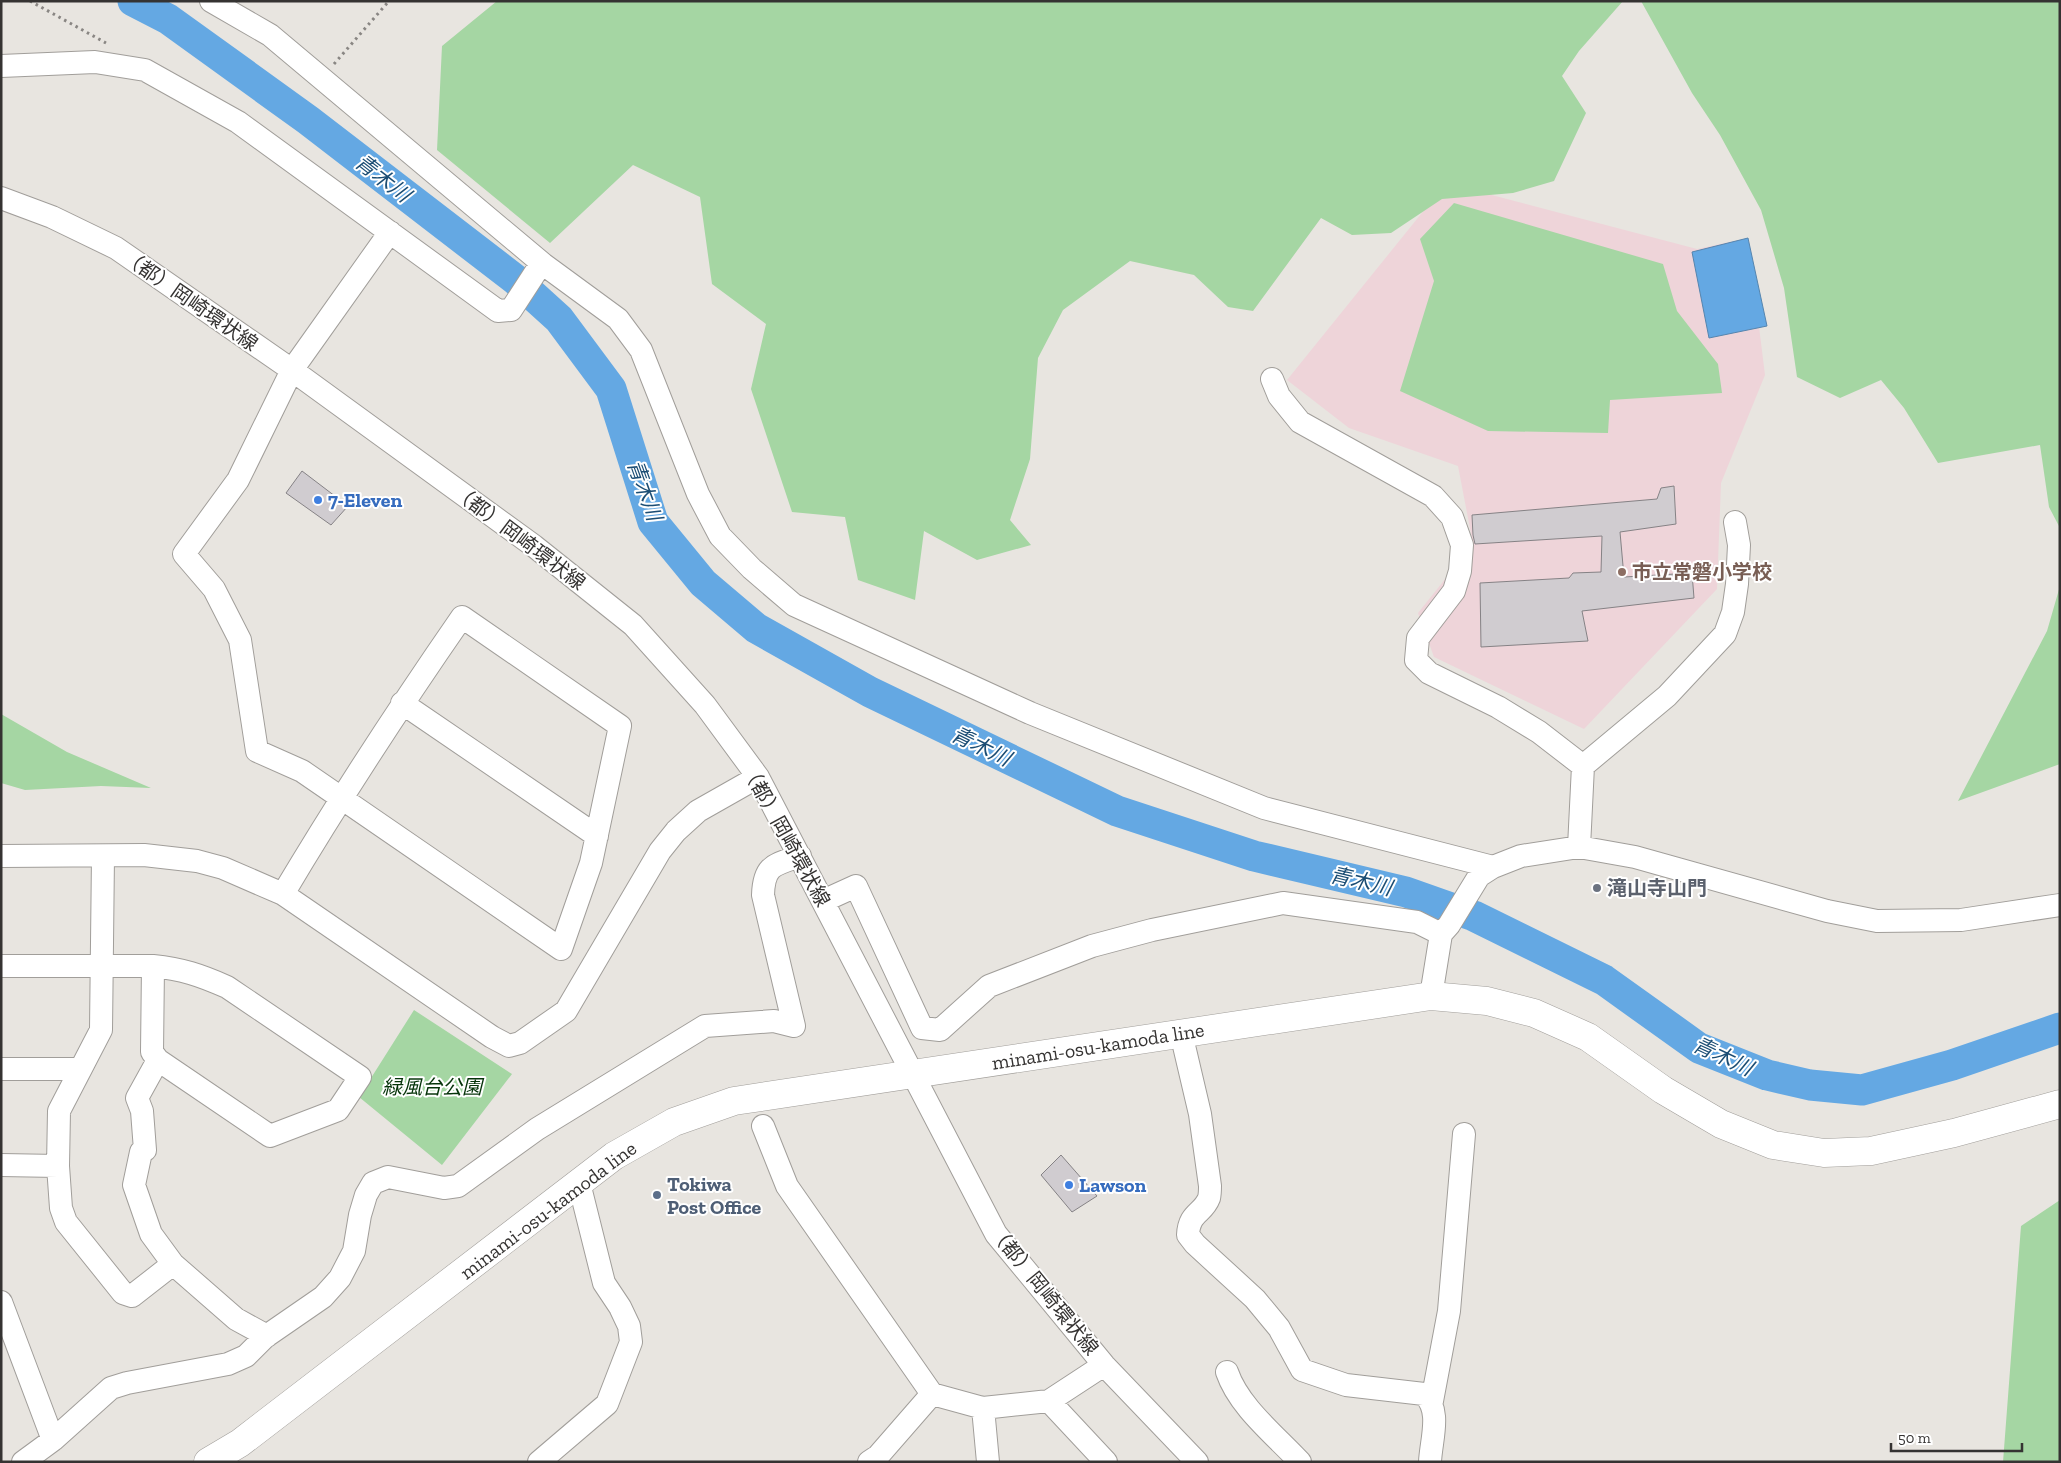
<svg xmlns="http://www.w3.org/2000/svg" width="2061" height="1463" viewBox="0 0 2061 1463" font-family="'Zilla Slab','Noto Sans JP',serif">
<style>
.education{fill:#eed4d9}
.green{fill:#a5d6a3}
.water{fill:#64a8e3;stroke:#5685ae}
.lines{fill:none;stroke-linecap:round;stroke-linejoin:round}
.river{stroke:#64a8e3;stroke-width:31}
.building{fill:#d0ccd0;stroke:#858285}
.minor-casing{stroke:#a19e9a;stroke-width:24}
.major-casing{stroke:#a19e9a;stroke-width:29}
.path{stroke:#898683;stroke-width:3;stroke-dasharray:2.5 4;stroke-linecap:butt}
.minor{stroke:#fff;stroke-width:22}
.major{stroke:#fff;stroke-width:28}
.shop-dot{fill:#3f7fe0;stroke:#fff;stroke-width:2}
.education-dot{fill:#8d6e63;stroke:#fff;stroke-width:2}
.worship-dot{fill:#6b7280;stroke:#fff;stroke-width:2}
.service-dot{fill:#5c6f8a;stroke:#fff;stroke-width:2}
.labels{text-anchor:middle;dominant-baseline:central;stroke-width:4;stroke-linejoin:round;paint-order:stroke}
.street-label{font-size:20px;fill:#353332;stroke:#fff}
.shop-label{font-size:20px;font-weight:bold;fill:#366cbe;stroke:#fff;text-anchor:start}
.education-label{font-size:20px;font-weight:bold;fill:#785e54;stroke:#fff;text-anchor:start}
.worship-label{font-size:20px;font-weight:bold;fill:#5b616d;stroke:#fff;text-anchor:start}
.park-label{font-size:20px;font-style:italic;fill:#053309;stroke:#fff}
.service-label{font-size:20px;font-weight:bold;fill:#4e5e75;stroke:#fff;text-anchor:start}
.water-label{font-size:21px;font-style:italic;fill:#1b4d74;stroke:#fff}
</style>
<rect width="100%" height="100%" fill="#e8e5e0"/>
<!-- education -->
<path class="education" d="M1446,183L1697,249L1748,238L1765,375L1721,483L1717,589L1584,729L1434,657L1418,613L1473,544L1458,466L1349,428L1287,380Z"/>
<!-- green -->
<path class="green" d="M497,1H1623L1579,51L1562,76L1586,113L1554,181L1513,193L1442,199L1391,233L1352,235L1321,218L1253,311L1228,307L1194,275L1130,261L1063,310L1038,358L1030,459L1010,520L1031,545L977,560L924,531L915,600L858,580L845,517L792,512L751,389L766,324L712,284L700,197L633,165L550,243L437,150L442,46Z
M1641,1H2060V528L2049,507L2040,445L1938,463L1904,408L1881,380L1840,398L1797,377L1784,288L1761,210L1720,135L1692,93Z
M1454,203L1663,264L1677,311L1718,364L1722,393L1610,400L1608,433L1488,431L1400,391L1434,281L1420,239Z
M2060,586V764L1958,801L2047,631Z
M1,714L67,752L151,788L101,786L25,790L1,783Z
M414,1010L512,1074L442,1165L359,1097Z
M2060,1200V1462H2003L2021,1226Z"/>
<!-- water -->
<path class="water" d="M1748,238L1767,326L1709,338L1692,252Z"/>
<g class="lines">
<!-- river -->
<path class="river" d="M133,1L168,19L308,120L516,280L559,319L611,389L653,522L703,583L756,628L870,692L1117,811L1254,856L1406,892L1474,916L1604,980L1699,1048L1767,1075L1810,1085L1862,1090L1952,1065L2060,1028"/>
</g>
<!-- building -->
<path class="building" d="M302,471L348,506L331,525L286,493Z
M1674,486L1676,524L1620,532L1624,577L1692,573L1694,598L1582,611L1588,641L1481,647L1480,583L1569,578L1573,573L1601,572L1602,536L1475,544L1473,535L1472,515L1657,499L1661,488Z
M1061,1155L1097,1196L1072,1212L1041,1175Z"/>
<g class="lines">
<defs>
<path id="minor" d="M211,1L270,35L543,264L618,319L641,350L698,494L720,536L752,569L794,605L1030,713L1264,808L1493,867
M1,66L95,62L145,70L238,122L498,311L511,310L537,270L543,264
M1,198L52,217L116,248L292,370L534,546L633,625L705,705L758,777L996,1234L1104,1365L1197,1462
M1272,379L1279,396L1300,422L1433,496L1452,517L1462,545L1460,571L1454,591L1418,638L1416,660L1429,673L1498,707L1539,732L1583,766
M402,703L597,836
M1579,847L1583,766L1667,696L1725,634L1733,612L1737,584L1739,545L1735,522
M1,856L144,855L197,861L223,868L283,894L492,1037L509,1046L520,1043L566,1011L660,851L676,831L698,811L758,777
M103,856L101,1030L59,1111L58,1166L61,1208L66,1222L123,1293L132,1296L173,1264
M283,894C339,800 399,708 462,617L620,726L591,863L561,949L302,771L257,751L240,640L214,589L184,554L238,480L292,370L390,232
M823,901L856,886L922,1028L940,1030L989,986L1092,946L1152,930L1283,903L1417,922L1441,934
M1,966H153C182,969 200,975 227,987L360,1077L338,1110L270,1136L158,1060L152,1052L153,966
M1431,996L1441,934L1449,925L1479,876L1493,867L1521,856L1579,847L1635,857L1827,911L1877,921L1961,920L2060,905
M1181,1033L1200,1114L1210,1186C1210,1189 1210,1194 1209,1198C1203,1214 1189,1212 1188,1235L1195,1244L1255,1299L1279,1328L1302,1370L1346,1385L1424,1394C1442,1411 1431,1439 1430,1462
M158,1060L137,1098L142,1111L145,1150L141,1152L134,1185L151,1234L173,1264L236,1319L267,1336
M1,1069H79
M763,1126L787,1186L932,1394L983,1408L1049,1401L1104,1365
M1,1165L58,1166
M1,1302L53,1440L23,1462
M1227,1372C1239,1407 1275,1435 1300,1462
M1049,1401L1106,1462
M1432,1401L1449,1311L1464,1134
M983,1408L988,1462
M53,1440L111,1388L127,1383L228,1364L246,1356L265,1337L323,1297L340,1278L354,1251L360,1215L366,1195L373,1183L388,1177L444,1188L458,1186L537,1129L705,1026L774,1021L794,1026L763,895C764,865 774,865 800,856
M539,1462L607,1404L631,1342L629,1326L620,1307L604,1283L579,1183
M869,1462L878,1456L932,1394"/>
<path id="major" d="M208,1462L240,1443L614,1156L674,1122L734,1101L1431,996L1487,1001L1534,1013L1588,1037L1663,1090L1721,1124L1773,1145L1824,1153L1871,1151L1954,1133L2060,1104"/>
</defs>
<!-- minor casing -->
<use href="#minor" class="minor-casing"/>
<!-- major casing -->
<use href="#major" class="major-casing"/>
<!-- path -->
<path class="path" d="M30,1L106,43
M334,64L389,1"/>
<!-- minor -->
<use href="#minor" class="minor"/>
<!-- major -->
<use href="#major" class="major"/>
</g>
<!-- markers -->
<g class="shop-dot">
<circle cx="318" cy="500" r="5"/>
<circle cx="1069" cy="1185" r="5"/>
</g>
<circle class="education-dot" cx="1622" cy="572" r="5"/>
<circle class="worship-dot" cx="1597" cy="888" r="5"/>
<circle class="service-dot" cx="657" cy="1195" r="5"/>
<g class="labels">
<!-- street labels -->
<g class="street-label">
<text transform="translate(190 300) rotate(35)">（都）岡崎環状線</text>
<text transform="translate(519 537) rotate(37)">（都）岡崎環状線</text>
<text transform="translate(786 835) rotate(61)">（都）岡崎環状線</text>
<text transform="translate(1098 1046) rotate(-9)">minami-osu-kamoda line</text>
<text transform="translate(548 1210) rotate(-37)">minami-osu-kamoda line</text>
<text transform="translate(1044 1290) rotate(51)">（都）岡崎環状線</text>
</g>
<!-- shop labels -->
<g class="shop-label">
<text x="328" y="500">7-Eleven</text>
<text x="1079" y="1185">Lawson</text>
</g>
<!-- education labels -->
<g class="education-label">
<text x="1632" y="572">市立常磐小学校</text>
</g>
<!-- worship labels -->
<g class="worship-label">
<text x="1607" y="888">滝山寺山門</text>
</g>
<!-- park labels -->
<g class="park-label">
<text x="432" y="1087">緑風台公園</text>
</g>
<!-- service labels -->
<g class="service-label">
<text x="667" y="1184">Tokiwa<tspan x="667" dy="23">Post Office</tspan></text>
</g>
<!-- water labels -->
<g class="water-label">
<text transform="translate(383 178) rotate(38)">青木川</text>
<text transform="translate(645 490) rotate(70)">青木川</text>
<text transform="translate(981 746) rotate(26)">青木川</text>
<text transform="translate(1361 881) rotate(13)">青木川</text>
<text transform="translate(1723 1056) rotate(25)">青木川</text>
</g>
</g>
<!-- border -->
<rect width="2061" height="1463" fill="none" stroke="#353332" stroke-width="5"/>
<!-- scale -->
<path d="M1891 1443v8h131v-8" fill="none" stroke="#353332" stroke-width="2.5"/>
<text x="1898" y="1443" font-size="15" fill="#353332" stroke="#ffffff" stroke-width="4" paint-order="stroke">50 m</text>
</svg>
